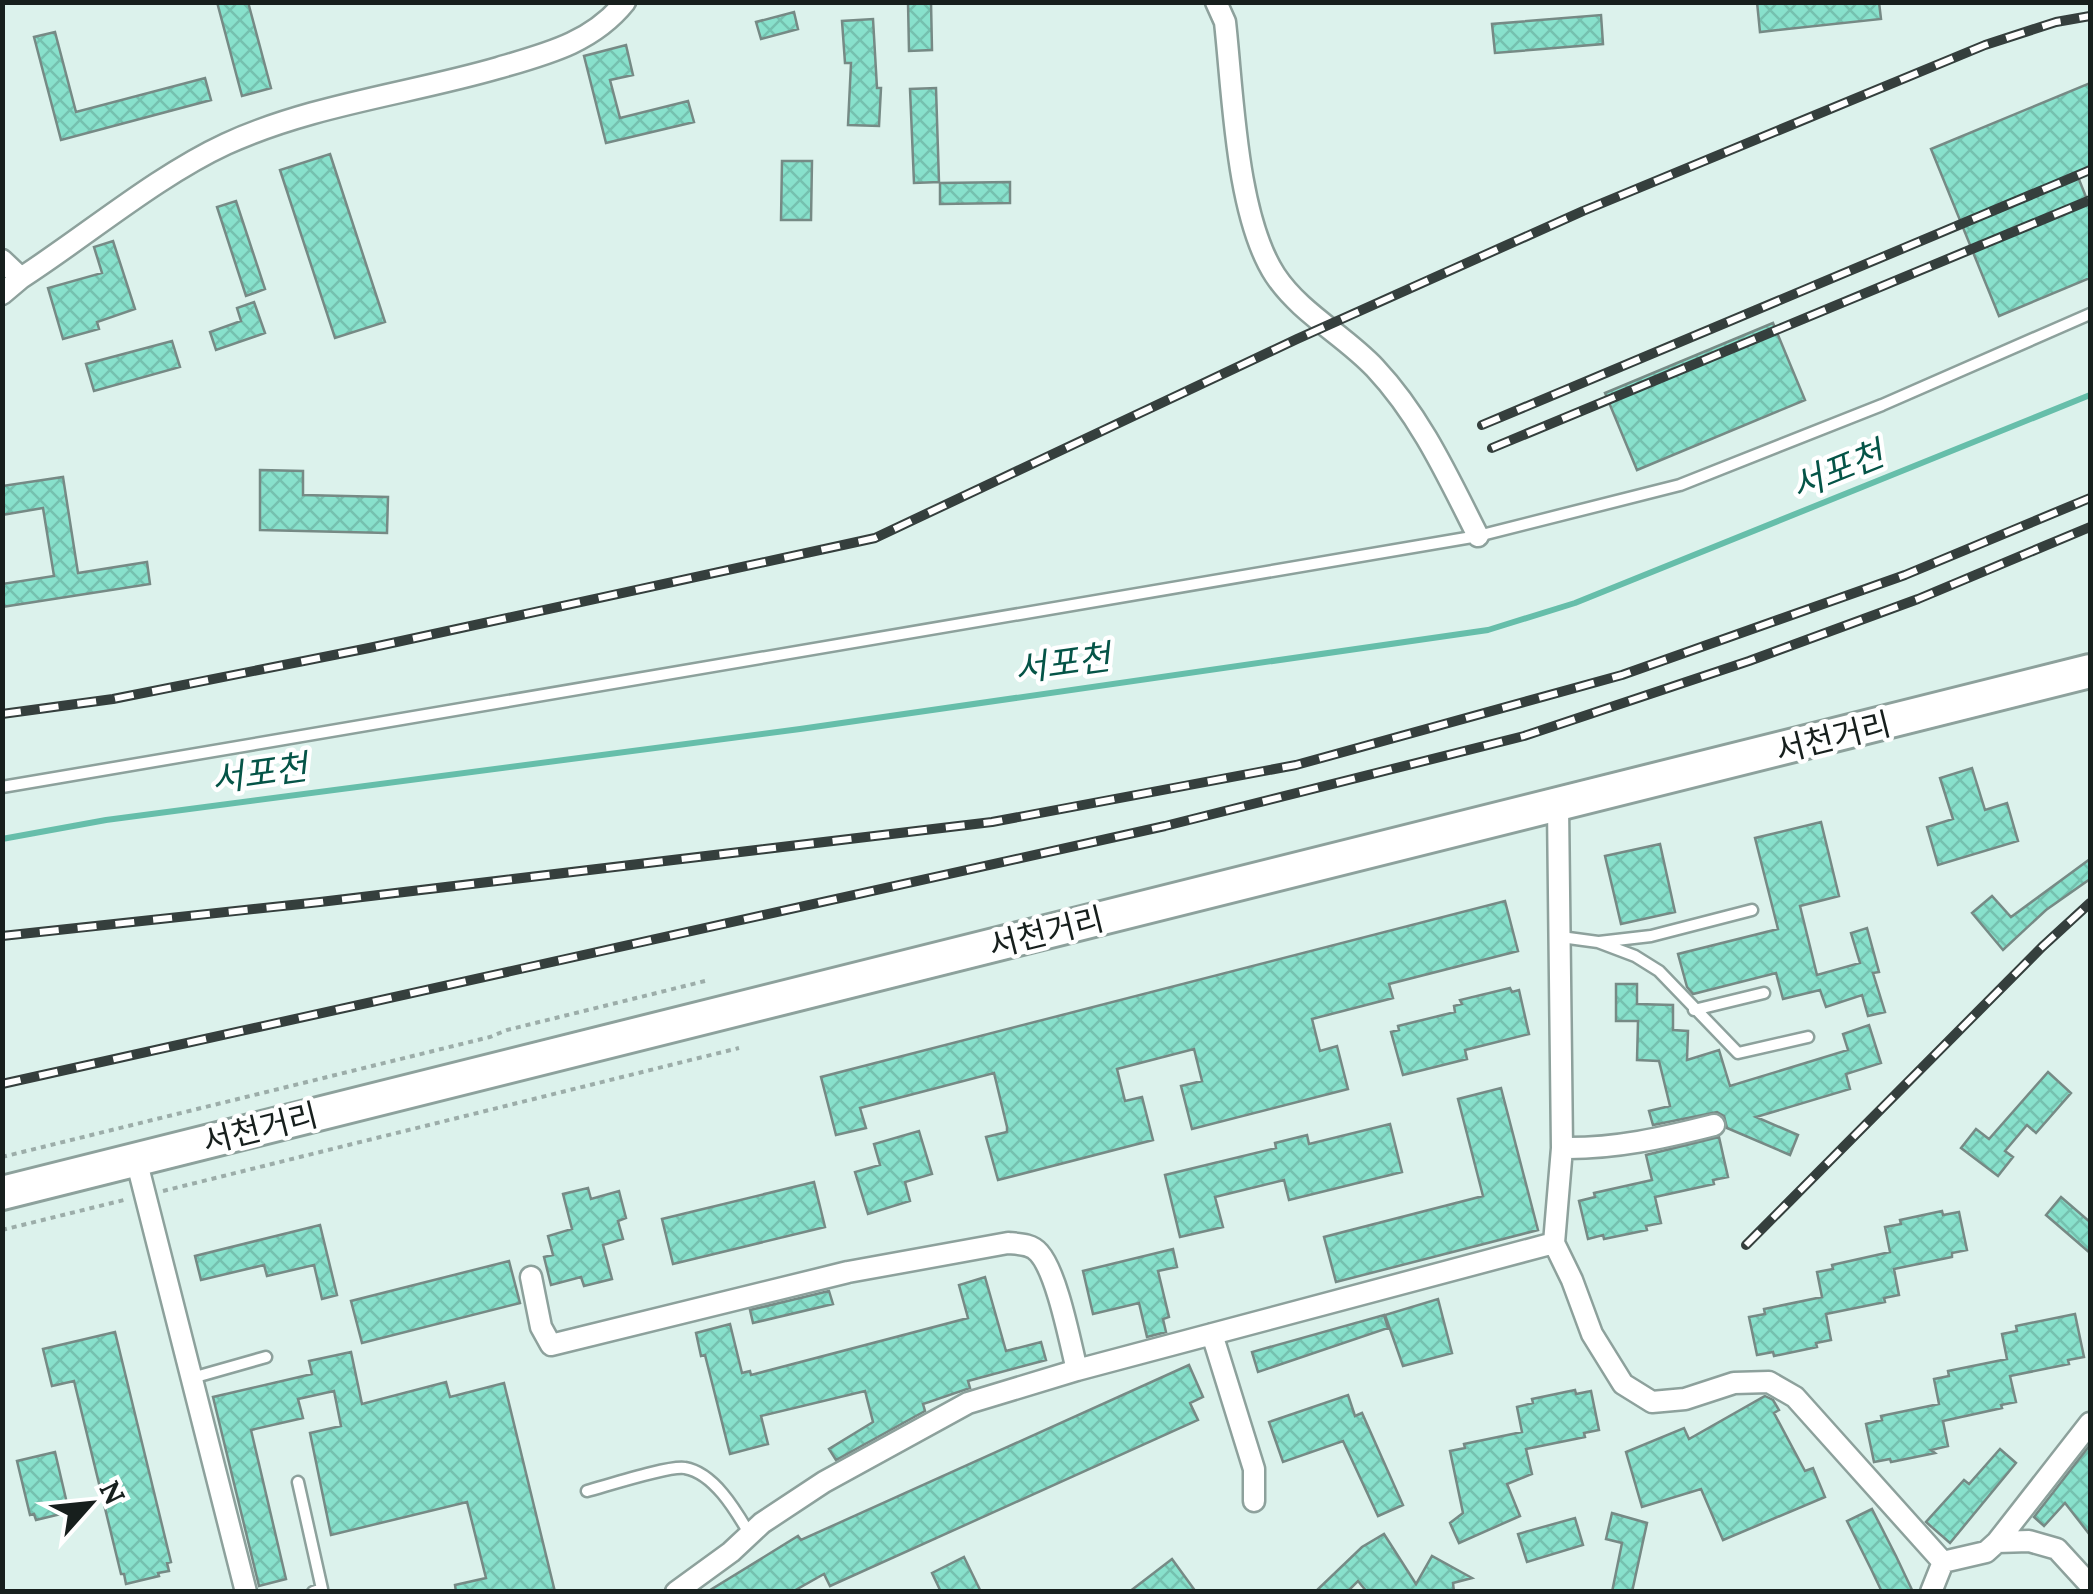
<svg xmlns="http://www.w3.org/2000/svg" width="2093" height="1594" viewBox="0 0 2093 1594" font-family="Lora,'Noto Sans KR',serif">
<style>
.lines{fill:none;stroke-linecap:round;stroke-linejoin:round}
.stream{stroke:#66beaa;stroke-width:6}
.building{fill:url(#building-cross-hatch);stroke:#768a85;stroke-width:2.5}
.lane-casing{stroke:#8da19c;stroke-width:15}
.street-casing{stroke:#8da19c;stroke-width:25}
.primary-casing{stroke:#8da19c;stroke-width:38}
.path{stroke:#9cada9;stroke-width:4;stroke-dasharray:5 5;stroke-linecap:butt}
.lane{stroke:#fff;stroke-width:10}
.street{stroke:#fff;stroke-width:20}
.primary{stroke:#fff;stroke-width:32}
.rail-casing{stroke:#353f3d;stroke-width:10}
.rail{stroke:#fff;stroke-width:6;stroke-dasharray:19;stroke-linecap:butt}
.labels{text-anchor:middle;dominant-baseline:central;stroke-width:9;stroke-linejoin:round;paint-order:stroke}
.street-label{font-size:32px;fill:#171f1d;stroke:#fff}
.water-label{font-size:35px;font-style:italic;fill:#055447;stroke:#fff}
</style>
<defs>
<pattern id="building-cross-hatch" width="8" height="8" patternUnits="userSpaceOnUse" patternTransform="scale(2.5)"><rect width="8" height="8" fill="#88e1cc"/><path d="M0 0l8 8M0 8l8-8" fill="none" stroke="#75c1af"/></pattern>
</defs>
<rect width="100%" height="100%" fill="#dcf2ec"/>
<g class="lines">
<!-- stream -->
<path class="stream" d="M2,839L106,820L800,729L1488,630L1575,603L2090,395"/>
</g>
<!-- building -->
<path class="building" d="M217,2H248L271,88L242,96Z
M908,2H931L932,50L909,51Z
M1757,2H1879L1881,19L1760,32Z
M794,12L798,29L761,39L756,22Z
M1601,15L1603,44L1495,53L1492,24Z
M873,19L877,88H881L879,126L848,125L851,63H845L842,21Z
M55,32L76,112L205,78L211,100L61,140L34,37Z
M626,45L633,75L610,80L620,118L688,101L694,122L606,143L584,56Z
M2090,83V172L2078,177L2090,207V278L1999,316L1931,149Z
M936,88L939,182L914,183L910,89Z
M330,154L385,322L335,338L280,170Z
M782,161H812L811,220H781Z
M1010,182V203L940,204V183Z
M236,201L265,289L246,296L217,207Z
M113,241L135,309L97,322L99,329L63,339L48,288L102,273L94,247Z
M254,302L265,333L216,350L210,332L241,321L237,308Z
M1773,323L1805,400L1637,470L1605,393Z
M172,341L180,367L94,391L86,364Z
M260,470L303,471V495L388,497L387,533L260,530Z
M63,477L78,573L147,562L150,584L2,607V584L54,576L43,508L2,515V486Z
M1972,768L1985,810L2007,803L2018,841L1938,865L1927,827L1953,819L1940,778Z
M1821,822L1839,896L1800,906L1817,975L1860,963L1851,933L1867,928L1879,972L1873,973L1885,1012L1868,1016L1862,995L1826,1007L1820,990L1783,999L1776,973L1693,994L1687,987L1678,954L1778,929L1755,838Z
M1660,844L1675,912L1621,924L1605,856Z
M2090,859V879L2046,910L2003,950L1972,913L1992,896L2011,917Z
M1505,901L1518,951L1389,984L1393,998L1312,1019L1320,1051L1337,1046L1348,1089L1192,1129L1181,1086L1202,1081L1194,1049L1117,1069L1125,1101L1142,1097L1153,1140L998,1180L986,1137L1007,1132V1127L994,1073L860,1108L866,1128L836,1135L821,1077Z
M1616,984H1637V1004L1673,1005V1030L1688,1031L1687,1060L1719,1050L1730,1086L1848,1050L1843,1034L1869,1025L1881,1063L1846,1074L1850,1089L1756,1117L1798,1135L1790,1155L1727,1128L1724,1116L1717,1112L1653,1125L1649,1111L1670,1106L1659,1061L1637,1060L1638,1021H1616Z
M1510,988L1512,992L1519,990L1529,1034L1465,1050L1467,1059L1403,1075L1391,1032L1399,1030L1398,1026L1455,1012L1454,1006L1462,1004L1460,1000Z
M2048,1072L2071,1093L2036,1133L2027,1125L2005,1151L2013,1157L1998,1176L1961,1148L1976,1129L1989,1139Z
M1501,1088L1538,1230L1336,1282L1324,1237L1483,1196L1458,1099Z
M1390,1124L1402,1172L1289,1200L1284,1180L1215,1197L1223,1227L1180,1237L1165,1175L1276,1148L1275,1143L1307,1135L1309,1144Z
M919,1131L932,1174L905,1182L910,1201L868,1214L855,1172L880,1165L874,1144Z
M1719,1137L1728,1177L1713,1180L1714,1184L1655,1197L1661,1223L1646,1226L1647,1230L1604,1239L1603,1235L1588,1239L1579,1201L1595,1197L1594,1193L1652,1180L1646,1155Z
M814,1182L825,1227L673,1264L662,1219Z
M588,1188L591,1199L619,1191L626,1218L618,1221L623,1239L603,1245L612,1279L584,1286L581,1277L551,1285L544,1257L553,1255L548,1236L572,1229L563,1194Z
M2061,1197L2090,1222V1253L2046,1215Z
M1942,1211L1943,1215L1959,1212L1967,1250L1952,1253V1257L1894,1269L1899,1295L1884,1298L1885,1302L1826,1314L1831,1340L1816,1343L1817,1347L1774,1356L1773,1352L1757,1355L1749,1317L1765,1314L1764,1309L1822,1297L1817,1272L1833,1269L1832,1265L1890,1252L1885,1227L1901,1224L1900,1220Z
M320,1225L337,1295L322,1299L314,1265L267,1276L264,1265L201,1280L195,1256Z
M1173,1249L1177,1267L1158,1271L1169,1317L1163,1319L1166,1332L1147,1337L1139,1303L1093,1314L1083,1271Z
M509,1261L520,1303L362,1343L351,1301Z
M985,1277L1006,1351L1041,1342L1046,1360L968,1381L970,1388L923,1404L925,1411L836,1460L829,1449L873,1422L865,1391L761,1416L768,1444L730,1454L705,1355L701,1356L696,1333L730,1324L742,1373L750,1371L751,1375L968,1318L959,1285Z
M829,1291L833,1304L753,1323L750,1310Z
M1438,1299L1452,1353L1403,1366L1385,1315Z
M2075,1314L2084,1357L2068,1360L2069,1364L2010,1376L2016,1402L2001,1405L2002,1408L1943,1421L1948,1446L1931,1450L1935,1453L1891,1462L1890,1459L1874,1462L1866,1424L1882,1420L1881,1416L1939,1404L1934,1379L1949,1376L1948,1371L2007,1359L2002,1334L2017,1331L2016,1326Z
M1384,1315L1388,1328L1258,1372L1252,1352Z
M115,1332L171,1562L167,1563L169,1571L158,1573L159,1576L126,1584L124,1574H121L74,1381L52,1386L43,1349Z
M351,1352L362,1404L446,1382L450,1397L504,1383L555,1592H456L455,1585L486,1578L467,1502L331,1535L310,1433L341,1426L334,1391L298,1399L303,1418L251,1430L286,1579L259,1586L213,1397L312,1374L309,1361Z
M1189,1365L1203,1397L1190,1403L1198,1420L830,1586L824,1574L792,1592H707L798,1536L801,1540Z
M1575,1390L1576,1394L1591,1391L1599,1430L1584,1433L1585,1437L1526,1449L1532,1474L1507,1484L1520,1516L1459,1543L1450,1523L1463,1513L1450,1451L1465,1448L1464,1444L1522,1432L1517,1407L1533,1403L1532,1399Z
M1348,1395L1355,1416L1362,1413L1403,1505L1378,1516L1343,1441L1283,1462L1269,1422Z
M1765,1396L1773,1400L1779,1410L1774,1413L1805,1471L1813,1468L1825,1497L1723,1540L1701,1489L1642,1507L1626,1452L1684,1428L1689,1439Z
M2090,1445V1535L2065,1503L2044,1526L2034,1517Z
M2000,1449L2016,1463L1950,1543L1926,1522L1964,1480L1969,1484Z
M55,1452L69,1512L36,1520L34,1514L30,1515L17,1461Z
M1872,1509L1896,1556L1913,1592H1882L1871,1569L1847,1521Z
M1612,1513L1647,1523L1632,1592H1612L1622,1543L1606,1539Z
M1575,1518L1583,1545L1527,1562L1518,1534Z
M1384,1534L1416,1584L1432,1556L1472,1578L1453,1583L1454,1592H1367L1358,1581L1347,1592H1315L1362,1547Z
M964,1557L981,1592H941L932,1573Z
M1172,1559L1196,1592H1129Z"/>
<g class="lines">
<defs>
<path id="lane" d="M2,787L1478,536L1680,485L1882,405L2090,314
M1561,937L1598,942L1635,956L1659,971L1738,1053L1808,1037
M1599,942L1651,936L1752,910
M1694,1010L1764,993
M192,1378L266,1357
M298,1482L322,1589L313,1592
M587,1491C606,1486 670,1465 685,1468C714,1473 736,1511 749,1533"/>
<path id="street" d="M1216,2L1225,22C1233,93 1236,215 1275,275C1300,313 1344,335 1375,368C1421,417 1448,477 1478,536
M2,260L21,278
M2,294L21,278C86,236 157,176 226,144C311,105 408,94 498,68C546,54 592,43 625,2
M1558,806L1562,1148L1554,1243L1572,1280L1592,1334L1623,1384L1652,1402L1685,1399L1734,1383L1769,1382L1795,1397L1943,1562L1931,1592
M1562,1148C1615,1149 1663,1138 1714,1125
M136,1159L246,1592
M531,1277L541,1327L551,1345L848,1272L1008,1243C1019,1244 1032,1244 1039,1253C1057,1273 1070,1342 1077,1370
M1212,1334L1254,1469V1501
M1997,1542L2090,1423
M1943,1562L1986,1552L1997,1542L2029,1541L2057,1549L2090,1585
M676,1592L731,1552L762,1523L824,1482L968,1403L1077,1370L1554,1243"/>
<path id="primary" d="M2,1193L2090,671"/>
</defs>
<!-- lane casing -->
<use href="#lane" class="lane-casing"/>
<!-- street casing -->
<use href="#street" class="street-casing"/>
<!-- primary casing -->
<use href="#primary" class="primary-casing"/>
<!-- path -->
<path class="path" d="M2,1157L490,1037L507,1030L705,981
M163,1191L739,1048
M2,1230L124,1200"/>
<!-- lane -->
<use href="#lane" class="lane"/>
<!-- street -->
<use href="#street" class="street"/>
<!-- primary -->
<use href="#primary" class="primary"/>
<defs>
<path id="rail" d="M1482,425L2090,170
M1492,448L2090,200
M2,714L113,699L369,648L875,538L1297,339L1583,211L1985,45L2056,22L2090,16
M2,936L320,902L992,822L1296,765L1622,675L1905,575L2090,498
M2,1084L1165,826L1524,736L1749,661L1918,599L2090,527
M1746,1245L2042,947L2090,903"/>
</defs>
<!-- rail casing -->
<use href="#rail" class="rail-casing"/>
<!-- rail -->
<use href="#rail" class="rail"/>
</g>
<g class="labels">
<!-- street labels -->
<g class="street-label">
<text transform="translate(1833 737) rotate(-14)">서천거리</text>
<text transform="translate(1046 932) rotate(-14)">서천거리</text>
<text transform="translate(260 1128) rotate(-14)">서천거리</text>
</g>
<!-- water labels -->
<g class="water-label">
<text transform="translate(1837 470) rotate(-22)">서포천</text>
<text transform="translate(1062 663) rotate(-8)">서포천</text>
<text transform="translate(259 773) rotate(-8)">서포천</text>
</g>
</g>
<!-- border -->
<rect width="2093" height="1594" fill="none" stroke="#171f1d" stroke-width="10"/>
<!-- north arrow -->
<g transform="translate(90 1504) rotate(63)" stroke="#ffffff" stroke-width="8" paint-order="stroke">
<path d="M0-8L18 38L0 25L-18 38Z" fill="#171f1d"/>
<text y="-15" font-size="28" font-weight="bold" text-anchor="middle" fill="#171f1d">N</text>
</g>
</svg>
